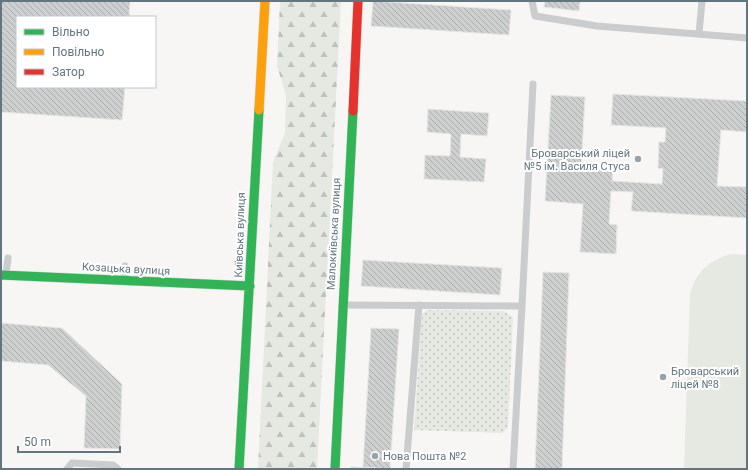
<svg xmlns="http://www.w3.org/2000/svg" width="748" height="470" viewBox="0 0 748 470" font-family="Roboto,sans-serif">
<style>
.grass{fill:url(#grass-dots)}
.forest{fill:url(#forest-firs)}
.garden{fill:#e6e8e2}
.building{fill:url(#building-back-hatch);stroke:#e6e6e5}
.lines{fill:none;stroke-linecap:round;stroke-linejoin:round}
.fast-casing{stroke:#d3d4d5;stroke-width:10}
.slow-casing{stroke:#d3d4d5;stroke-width:10}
.jam-casing{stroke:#d3d4d5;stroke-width:10}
.lane{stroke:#cbcccd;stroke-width:7}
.fast{stroke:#30b455;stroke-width:9}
.slow{stroke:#ff9f0a;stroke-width:9}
.jam{stroke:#e5322d;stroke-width:9}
.poi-dot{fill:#96a3a9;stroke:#fff;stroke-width:1.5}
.labels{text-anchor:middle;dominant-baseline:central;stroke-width:4;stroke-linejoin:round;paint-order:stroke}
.poi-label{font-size:11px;fill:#627680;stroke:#fff;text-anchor:start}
.street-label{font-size:11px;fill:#627680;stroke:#fff}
</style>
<defs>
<pattern id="grass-dots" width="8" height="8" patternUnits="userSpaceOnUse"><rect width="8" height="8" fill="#e6e8e2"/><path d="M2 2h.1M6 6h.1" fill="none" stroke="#bec1bc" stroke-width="1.8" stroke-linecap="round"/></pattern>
<pattern id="forest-firs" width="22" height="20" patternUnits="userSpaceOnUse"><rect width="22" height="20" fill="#e6e8e2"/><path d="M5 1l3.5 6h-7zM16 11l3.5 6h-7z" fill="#bec1bc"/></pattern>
<pattern id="building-back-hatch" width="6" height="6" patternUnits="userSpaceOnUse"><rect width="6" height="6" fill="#ced0d0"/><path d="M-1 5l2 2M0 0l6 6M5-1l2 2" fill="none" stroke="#abadae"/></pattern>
</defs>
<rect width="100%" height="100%" fill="#f7f6f5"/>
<!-- grass -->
<path class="grass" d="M427,310L504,311L513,317L508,428L502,433L414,430L422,314Z"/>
<!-- forest -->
<path class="forest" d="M280,1H341L317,469H258L273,162L285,133L286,95L277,66Z"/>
<!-- garden -->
<path class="garden" d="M731,254L747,255V469H684L690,293C697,271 708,261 731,254Z"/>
<!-- building -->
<path class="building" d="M1,1H130L129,17H17V87H125L122,120L1,112Z
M373,1L511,10L509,35L371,26Z
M545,1H580L579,11L544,7Z
M613,94L747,101V132L721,130L717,186L747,187V218L631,211L633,192L611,191L609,224L617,225L616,254L580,252L583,204L545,201L551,95L585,97L581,169L613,171L612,181L662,184L663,169L658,168L659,142H665L666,128L611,125Z
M428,109L489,113L487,136L461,134L460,157L486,159L484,182L424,179L425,155L450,156L451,134L427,132Z
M363,260L502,268L500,295L361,286Z
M543,272L569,273L562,469H535Z
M1,323L62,328L122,384L120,449L84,448L86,396L48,365L1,361Z
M371,328L399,329L390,469L363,467Z
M350,467L377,468V469H350Z"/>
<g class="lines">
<defs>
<path id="fast" d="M1,275L250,286
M239,469L259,110
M335,469L353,111"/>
<path id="slow" d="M259,110L265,1"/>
<path id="jam" d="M353,111L358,1"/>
</defs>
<!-- fast casing -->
<use href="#fast" class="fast-casing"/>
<!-- slow casing -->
<use href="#slow" class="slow-casing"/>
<!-- jam casing -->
<use href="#jam" class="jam-casing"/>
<!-- lane -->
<path class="lane" d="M532,1L535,16L597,26L747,38
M699,34L702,1
M6,274L8,258
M124,280L125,266
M343,305L522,306L513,469
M522,306L533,84
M67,469L72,463L113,465L118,469
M406,469L419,305"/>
<!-- fast -->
<use href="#fast" class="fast"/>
<!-- slow -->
<use href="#slow" class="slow"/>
<!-- jam -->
<use href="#jam" class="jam"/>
</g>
<!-- markers -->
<g class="poi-dot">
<circle cx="638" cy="159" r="4"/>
<circle cx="663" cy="377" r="4"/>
<circle cx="375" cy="456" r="4"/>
</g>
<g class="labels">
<!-- poi labels -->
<g class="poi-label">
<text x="630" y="153" text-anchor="end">Броварський ліцей<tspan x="630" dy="13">№5 ім. Василя Стуса</tspan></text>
<text x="671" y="371">Броварський<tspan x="671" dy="13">ліцей №8</tspan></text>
<text x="383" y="456">Нова Пошта №2</text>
</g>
<!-- street labels -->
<g class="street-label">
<text transform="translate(334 234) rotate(-87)">Малокиївська вулиця</text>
<text transform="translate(240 235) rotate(-88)">Київська вулиця</text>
<text transform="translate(126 269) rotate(3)">Козацька вулиця</text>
</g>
</g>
<!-- border -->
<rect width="748" height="470" fill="none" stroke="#627680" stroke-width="4"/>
<!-- legend -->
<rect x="16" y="16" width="140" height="72" fill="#ffffff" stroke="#c0c8cc"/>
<rect x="24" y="29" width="20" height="6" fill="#30b455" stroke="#c0c8cc"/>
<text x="52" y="36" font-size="12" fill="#627680">Вільно</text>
<rect x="24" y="49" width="20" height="6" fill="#ff9f0a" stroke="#c0c8cc"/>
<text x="52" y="56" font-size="12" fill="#627680">Повільно</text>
<rect x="24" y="69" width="20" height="6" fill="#e5322d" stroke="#c0c8cc"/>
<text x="52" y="76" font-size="12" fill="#627680">Затор</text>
<!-- scale -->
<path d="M18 446v6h102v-6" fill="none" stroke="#627680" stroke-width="2"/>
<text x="24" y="446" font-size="12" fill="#627680" stroke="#ffffff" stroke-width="3" paint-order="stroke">50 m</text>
</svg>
